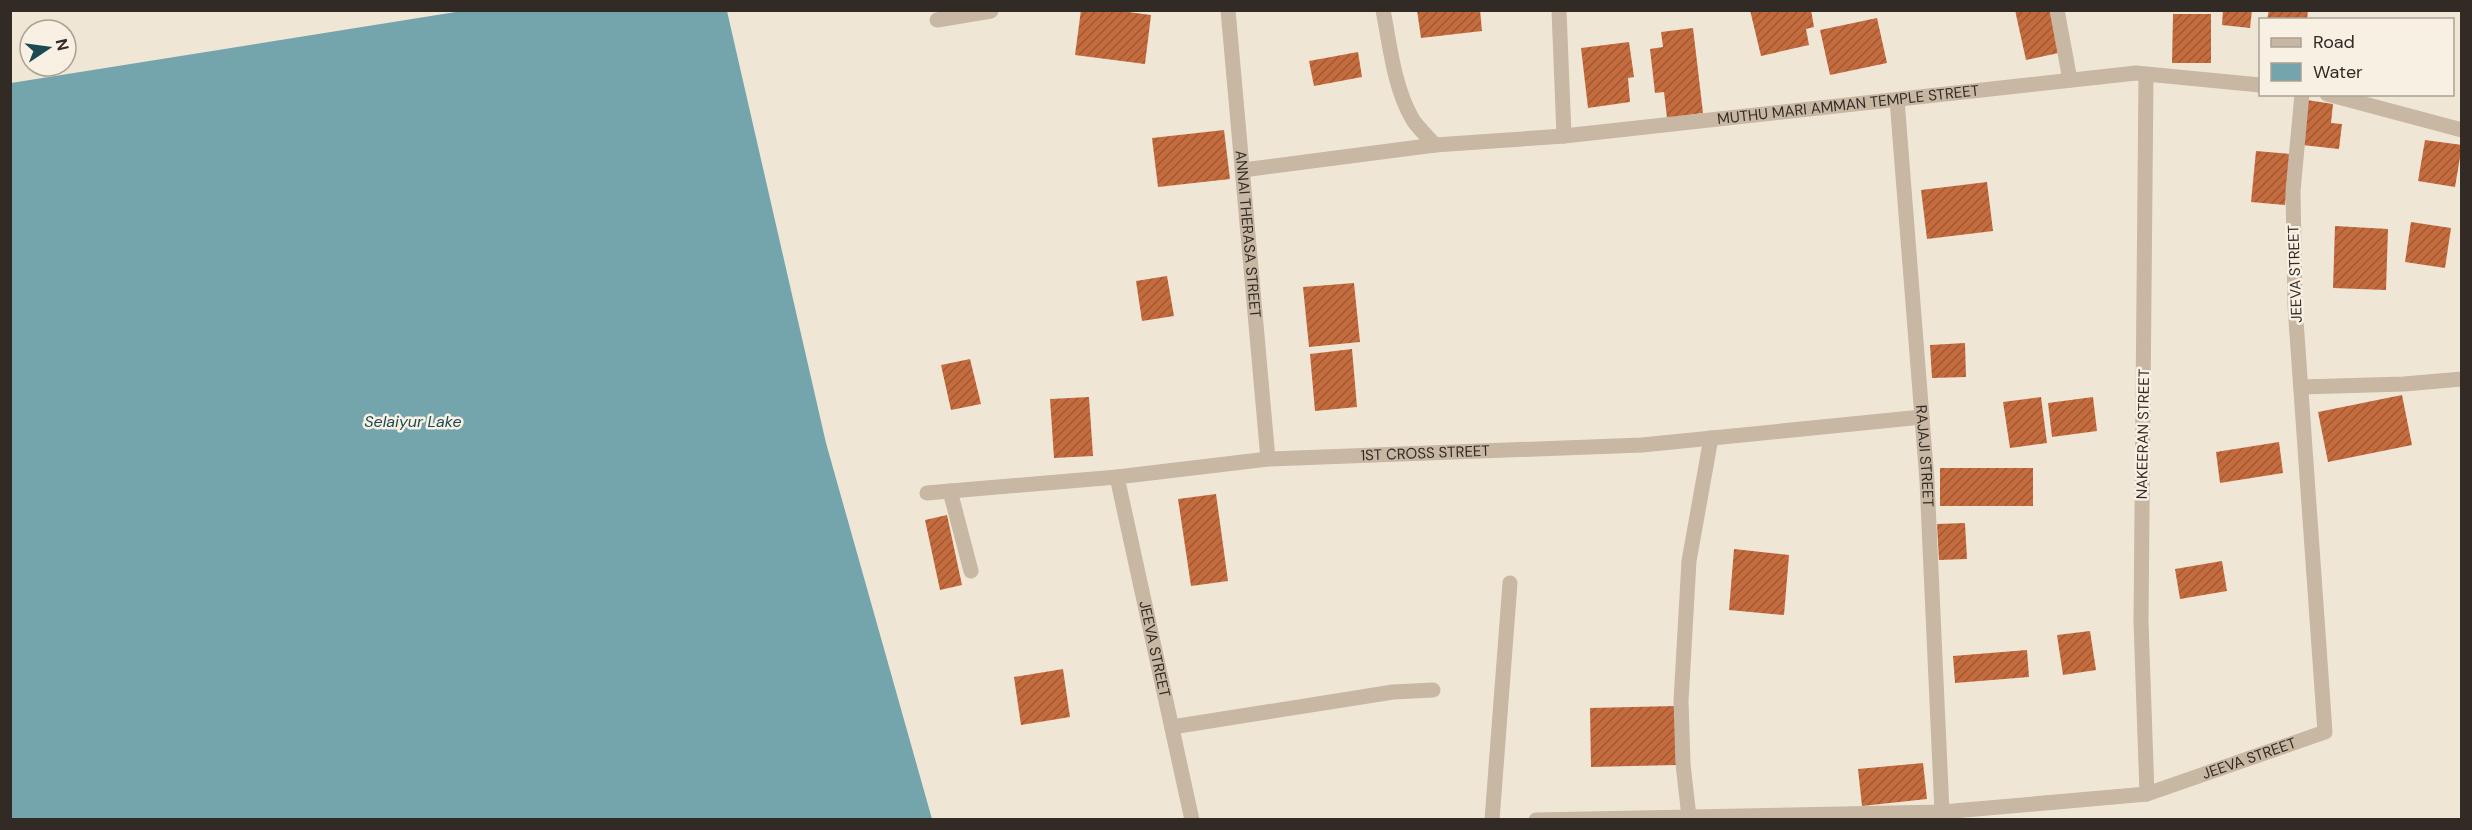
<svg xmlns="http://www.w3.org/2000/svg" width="2472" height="830" viewBox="0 0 2472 830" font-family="'DM Sans',sans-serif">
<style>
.water{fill:#75a5ac}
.building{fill:url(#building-hatch)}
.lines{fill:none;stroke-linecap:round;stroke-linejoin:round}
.minor{stroke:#c7b7a3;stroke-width:15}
.labels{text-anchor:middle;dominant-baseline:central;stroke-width:5;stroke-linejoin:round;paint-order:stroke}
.street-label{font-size:15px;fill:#322a25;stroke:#f8f0e2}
.water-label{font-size:16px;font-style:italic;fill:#1b4a53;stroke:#f8f0e2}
</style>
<defs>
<pattern id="building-hatch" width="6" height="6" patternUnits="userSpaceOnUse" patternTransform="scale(1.5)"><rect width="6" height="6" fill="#c56c3f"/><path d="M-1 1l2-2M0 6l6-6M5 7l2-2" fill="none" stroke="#a15935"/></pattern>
</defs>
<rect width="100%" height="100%" fill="#f0e6d6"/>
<!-- water -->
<path class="water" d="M462,11H727L826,443L932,819H11V83Z"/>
<!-- building -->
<path class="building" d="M1081,10H1113L1151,15L1145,64L1075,55Z
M1417,10H1480L1482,31L1421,38Z
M1750,10H1811L1814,27L1806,29L1809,45L1761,56Z
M2015,10H2055L2063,52L2026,60Z
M2223,10H2252L2250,28L2222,25Z
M2269,10H2308L2307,20H2267Z
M2173,14H2211V63H2172Z
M1877,18L1887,63L1830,75L1820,30Z
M1693,28L1703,113L1667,118L1664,92L1655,93L1650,49L1663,47L1661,32Z
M1629,42L1634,77L1628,78L1630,102L1588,108L1581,48Z
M1358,52L1362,77L1314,86L1309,61Z
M2307,100L2333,104L2331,123L2342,124L2339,149L2302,145Z
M1224,130L1230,179L1158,187L1152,138Z
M2425,140L2462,145L2455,187L2418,181Z
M2256,151L2290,154L2285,205L2251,202Z
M1987,182L1993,231L1927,239L1921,190Z
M2411,222L2451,228L2445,268L2405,262Z
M2335,226L2388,229L2386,290L2333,288Z
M1167,276L1174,316L1142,321L1136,281Z
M1354,283L1360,342L1309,347L1303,287Z
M1965,343L1966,377L1932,378L1930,345Z
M1352,349L1357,407L1315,411L1310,354Z
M970,359L981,404L951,410L941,365Z
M2402,395L2412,445L2328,462L2318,412Z
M1089,397L1093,456L1054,458L1050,399Z
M2041,397L2047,443L2010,448L2003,402Z
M2093,397L2097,431L2052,437L2048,403Z
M2279,442L2283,473L2220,483L2216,452Z
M1940,468H2033V506H1940Z
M1216,494L1228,581L1191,586L1178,499Z
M947,515L962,585L940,590L925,520Z
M1965,523L1967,559L1939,560L1937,524Z
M1734,549L1789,555L1784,615L1729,610Z
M2222,561L2227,591L2180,599L2175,569Z
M2090,631L2096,670L2063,675L2057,635Z
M2027,650L2029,677L1955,683L1953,656Z
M1063,669L1070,717L1021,725L1014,677Z
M1675,706L1676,765L1591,767L1590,708Z
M1923,763L1927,799L1862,806L1858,769Z"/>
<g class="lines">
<!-- minor -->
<g class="minor">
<path id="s1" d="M1228,10L1268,459"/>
<path d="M1383,10C1390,46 1394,88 1413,120C1419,129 1428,137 1435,145L1564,136"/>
<path id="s2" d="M1559,10L1564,136L2136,73L2260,85"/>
<path d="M2057,10L2070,80"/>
<path d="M937,20L991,11"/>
<path d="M2146,75L2141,622L2147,794"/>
<path d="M2327,94L2462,130"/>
<path id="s3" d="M1897,100L1927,481L1942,812"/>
<path d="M1243,170L1435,145"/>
<path d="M2301,387L2404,384L2462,379"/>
<path id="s4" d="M1117,477L1192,820"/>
<path d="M950,491L971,571"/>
<path id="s5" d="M927,493L1117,477L1268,459L1642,445L1922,417"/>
<path d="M1172,727L1393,692L1433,690"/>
<path d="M1689,817L1683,764L1681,701L1689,561L1711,438"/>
<path d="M1492,820L1510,583"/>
<path id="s6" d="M1536,820L1942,812L2147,794L2325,732L2295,306L2293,191L2302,94"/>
</g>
</g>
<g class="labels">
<!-- street labels -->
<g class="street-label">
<text stroke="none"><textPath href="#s2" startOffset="412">MUTHU MARI AMMAN TEMPLE STREET</textPath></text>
<text stroke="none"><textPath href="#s1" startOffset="225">ANNAI THERASA STREET</textPath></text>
<text transform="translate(2295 274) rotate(-92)">JEEVA STREET</text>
<text transform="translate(2143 434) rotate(-89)">NAKEERAN STREET</text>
<text stroke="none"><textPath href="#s5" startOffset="500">1ST CROSS STREET</textPath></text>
<text stroke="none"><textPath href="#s3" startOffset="357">RAJAJI STREET</textPath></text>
<text stroke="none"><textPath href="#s4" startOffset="176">JEEVA STREET</textPath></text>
<text stroke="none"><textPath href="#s6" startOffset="720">JEEVA STREET</textPath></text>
</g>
<!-- water labels -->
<g class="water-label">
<text x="413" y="421">Selaiyur Lake</text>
</g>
</g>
<!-- border -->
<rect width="2472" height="830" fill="none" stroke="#322a25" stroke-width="24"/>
<!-- legend -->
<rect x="2259" y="18" width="195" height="78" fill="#f8f0e2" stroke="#a9a196" stroke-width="1.5"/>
<rect x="2271" y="38" width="30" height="9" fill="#c7b7a3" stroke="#a9a196" stroke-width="1.5"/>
<text x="2313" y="48" font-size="18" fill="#322a25">Road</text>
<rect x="2271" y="63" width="30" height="18" fill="#75a5ac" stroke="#a9a196" stroke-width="1.5"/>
<text x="2313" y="78" font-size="18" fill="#322a25">Water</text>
<!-- north arrow -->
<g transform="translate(48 48) rotate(77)"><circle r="28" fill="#f8f0e2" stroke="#a9a196" stroke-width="1.5"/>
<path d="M0-4.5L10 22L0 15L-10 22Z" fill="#1b4a53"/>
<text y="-9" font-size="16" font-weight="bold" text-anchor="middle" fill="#322a25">N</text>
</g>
</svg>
